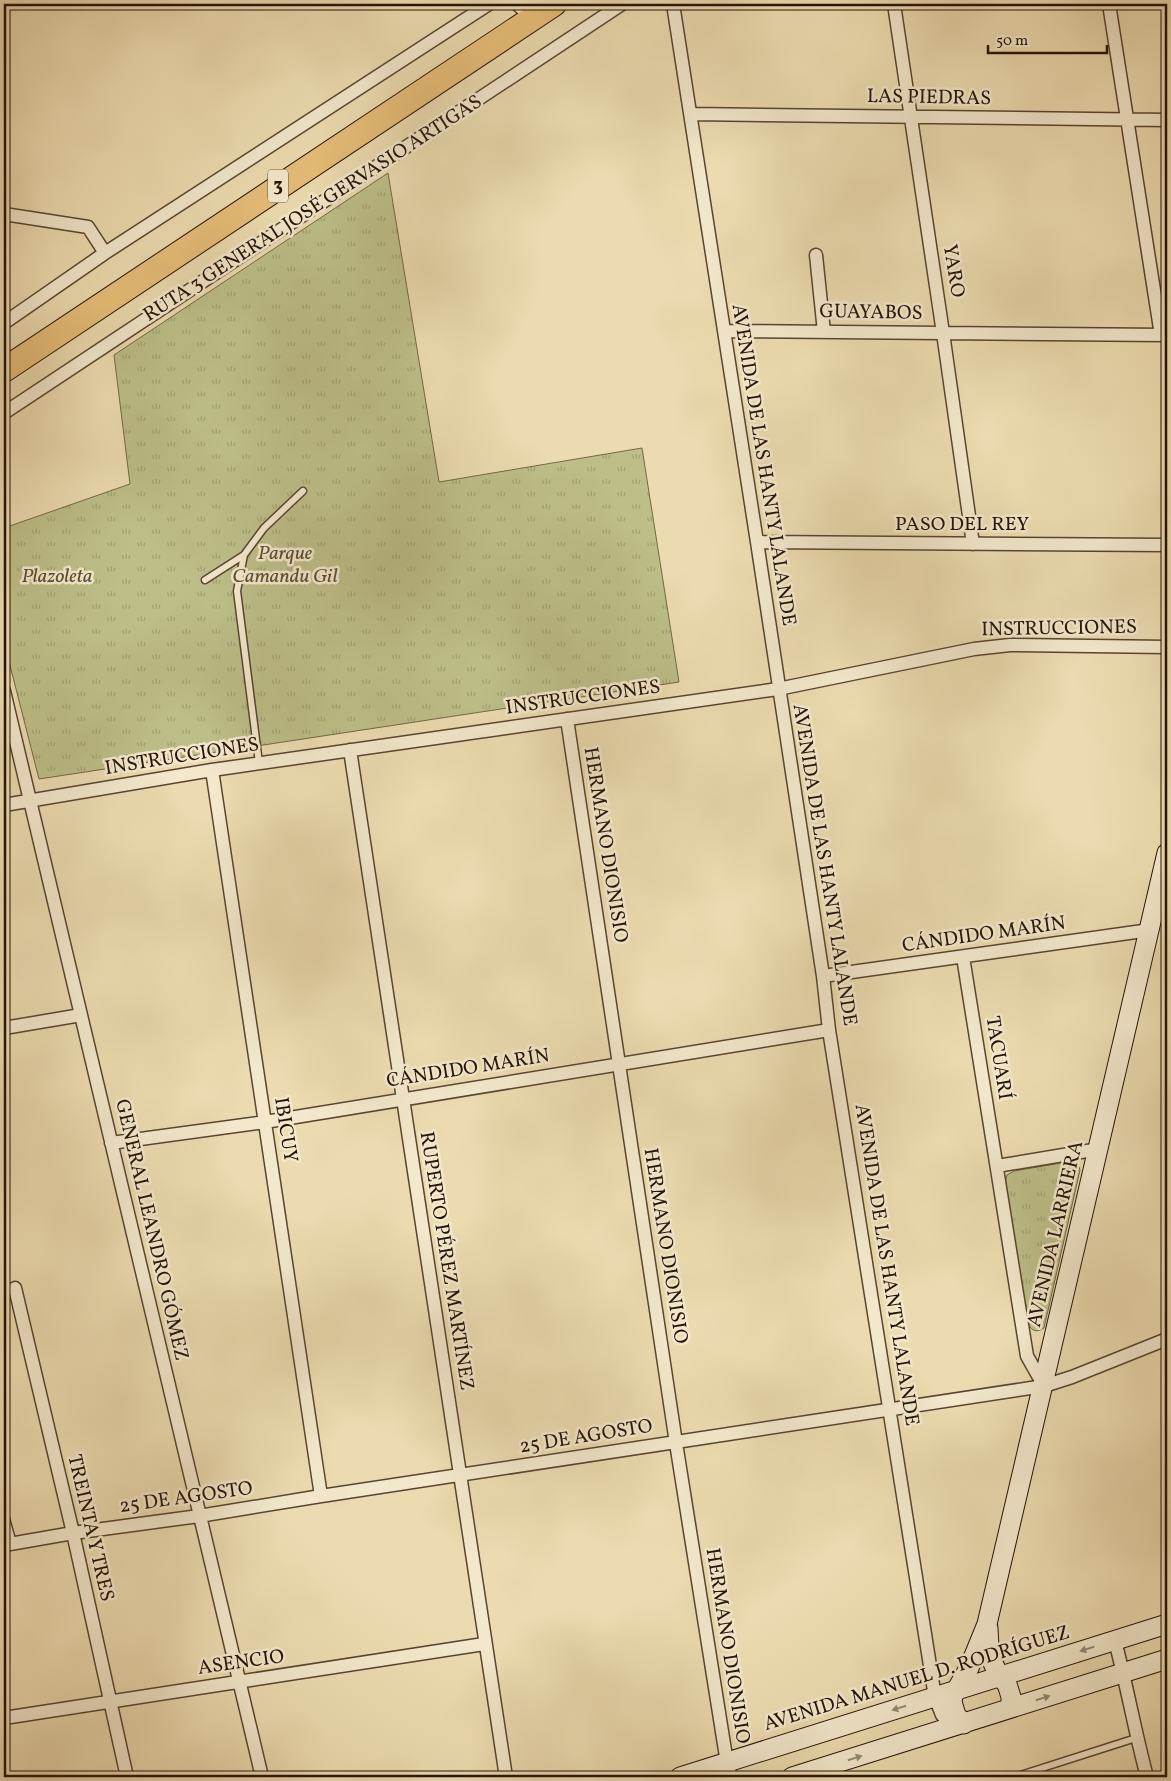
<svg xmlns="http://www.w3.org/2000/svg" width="1171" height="1781" viewBox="0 0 1171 1781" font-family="Vollkorn,serif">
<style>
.park{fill:url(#park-tufts);stroke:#716847}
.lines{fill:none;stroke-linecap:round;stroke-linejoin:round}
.lane-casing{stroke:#574530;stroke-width:9}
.street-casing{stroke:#574530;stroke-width:15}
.secondary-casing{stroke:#251306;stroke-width:21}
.highway-casing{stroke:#251306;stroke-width:26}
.lane{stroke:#f3e8cc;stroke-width:6}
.street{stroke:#f3e8cc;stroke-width:12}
.secondary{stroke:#f3e8cc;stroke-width:19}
.highway{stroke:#e6be78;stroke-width:24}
.oneway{fill:#968873}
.labels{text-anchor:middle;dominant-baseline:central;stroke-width:5;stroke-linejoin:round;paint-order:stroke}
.shield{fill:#f3e8cc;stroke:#635341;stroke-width:1}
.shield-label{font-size:19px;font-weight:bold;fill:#251306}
.street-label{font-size:20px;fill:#251306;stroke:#f3e8cc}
.park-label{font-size:20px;font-style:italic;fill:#5a4f34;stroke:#f3e8cc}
</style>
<defs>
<pattern id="park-tufts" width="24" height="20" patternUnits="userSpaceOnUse" patternTransform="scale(1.25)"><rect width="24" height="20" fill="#bdbe88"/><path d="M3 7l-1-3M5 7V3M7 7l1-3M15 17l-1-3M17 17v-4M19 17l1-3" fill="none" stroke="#a2a274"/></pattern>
</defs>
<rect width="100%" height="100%" fill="#ecdbb0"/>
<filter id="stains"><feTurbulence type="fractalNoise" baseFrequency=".004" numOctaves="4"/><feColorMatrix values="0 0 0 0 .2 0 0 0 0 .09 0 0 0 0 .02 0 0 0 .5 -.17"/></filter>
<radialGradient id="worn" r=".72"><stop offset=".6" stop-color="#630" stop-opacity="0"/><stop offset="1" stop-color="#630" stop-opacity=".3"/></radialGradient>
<!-- park -->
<path class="park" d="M388,173L439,482L642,448L679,682L39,779L4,642V528L130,484L114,355Z
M1073,1161L1078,1164L1080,1170L1044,1328C1036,1333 1032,1331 1028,1324L1005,1182L1007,1175L1014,1171Z"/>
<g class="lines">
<defs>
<path id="lane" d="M205,580L244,555
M259,763L237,591L244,555L264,528L303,491
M4,1512L13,1543
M1014,1777L1136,1738"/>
<path id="street" d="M517,4L532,18
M673,4L757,542L823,976L829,1030L935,1697L942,1715L952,1727
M894,4L943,333L973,544
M1109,4L1161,335
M691,114L1167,120
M4,214L88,227L105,253
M816,255L824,332
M4,323L105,253L489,4
M724,331L1167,335
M4,413L622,4
M757,542L1167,545
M4,691L262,1777
M567,719L676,1443L727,1763L731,1777
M350,750L506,1777
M212,770L321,1496
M4,805L212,770L778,689L974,649L1010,645L1167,647
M963,957L1027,1356L1044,1386
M823,976L1150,930
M4,1028L81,1015
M111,1143L265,1122L829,1030
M997,1166L1099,1149
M15,1288L73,1533L127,1777
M4,1545L73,1533L199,1516L321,1496L1044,1386L1072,1377L1167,1339
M1115,1641C1127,1686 1135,1732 1147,1777
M4,1718L484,1644"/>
<path id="secondary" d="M988,1628L989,1647L993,1663L999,1676L1007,1684L1011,1697V1708
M964,1724L956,1715L952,1702L953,1696L969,1668L987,1624L1167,853
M680,1777L1167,1624
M792,1777L1167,1659"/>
<path id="highway" d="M4,370L554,4"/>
</defs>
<!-- lane casing -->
<use href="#lane" class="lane-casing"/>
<!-- street casing -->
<use href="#street" class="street-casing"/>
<!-- secondary casing -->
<use href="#secondary" class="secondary-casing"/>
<!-- highway casing -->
<use href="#highway" class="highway-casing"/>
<!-- lane -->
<use href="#lane" class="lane"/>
<!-- street -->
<use href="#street" class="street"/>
<!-- secondary -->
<use href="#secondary" class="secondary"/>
<!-- highway -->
<use href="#highway" class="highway"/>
</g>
<!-- one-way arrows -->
<defs><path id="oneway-solid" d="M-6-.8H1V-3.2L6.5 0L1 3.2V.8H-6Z" transform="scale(1.25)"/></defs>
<g class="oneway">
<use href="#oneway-solid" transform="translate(1087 1649) rotate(163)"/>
<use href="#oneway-solid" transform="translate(1043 1698) rotate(-18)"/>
<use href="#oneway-solid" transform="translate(899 1708) rotate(162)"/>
<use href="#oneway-solid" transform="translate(855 1758) rotate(-17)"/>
</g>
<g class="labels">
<!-- shield labels -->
<rect class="shield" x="268" y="169.5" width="20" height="33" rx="4"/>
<g class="shield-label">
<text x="278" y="186">3</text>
</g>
<!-- street labels -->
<g class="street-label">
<text transform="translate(929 98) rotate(1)">LAS PIEDRAS</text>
<text transform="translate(313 209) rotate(-33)">RUTA 3 GENERAL JOSÉ GERVASIO ARTIGAS</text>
<text transform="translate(953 271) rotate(81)">YARO</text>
<text transform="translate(871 313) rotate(1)">GUAYABOS</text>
<text transform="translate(763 465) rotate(81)">AVENIDA DE LAS HANTY LALANDE</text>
<text x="962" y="525">PASO DEL REY</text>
<text transform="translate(1059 629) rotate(-1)">INSTRUCCIONES</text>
<text transform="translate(583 698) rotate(-8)">INSTRUCCIONES</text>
<text transform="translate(182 757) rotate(-9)">INSTRUCCIONES</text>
<text transform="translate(605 845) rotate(81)">HERMANO DIONISIO</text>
<text transform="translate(824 865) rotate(81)">AVENIDA DE LAS HANTY LALANDE</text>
<text transform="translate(984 935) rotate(-8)">CÁNDIDO MARÍN</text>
<text transform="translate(998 1058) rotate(81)">TACUARÍ</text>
<text transform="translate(468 1069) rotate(-9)">CÁNDIDO MARÍN</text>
<text transform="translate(285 1130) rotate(81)">IBICUY</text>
<text transform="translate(151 1230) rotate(77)">GENERAL LEANDRO GÓMEZ</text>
<text transform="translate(1056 1234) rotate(-77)">AVENIDA LARRIERA</text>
<text transform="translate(665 1246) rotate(81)">HERMANO DIONISIO</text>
<text transform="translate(446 1261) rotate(81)">RUPERTO PÉREZ MARTÍNEZ</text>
<text transform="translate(886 1265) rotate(81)">AVENIDA DE LAS HANTY LALANDE</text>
<text transform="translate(586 1437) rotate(-9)">25 DE AGOSTO</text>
<text transform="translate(186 1498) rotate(-8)">25 DE AGOSTO</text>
<text transform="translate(90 1528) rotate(77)">TREINTA Y TRES</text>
<text transform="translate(727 1646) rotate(81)">HERMANO DIONISIO</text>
<text transform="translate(241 1663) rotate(-8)">ASENCIO</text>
<text transform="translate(917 1679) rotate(-17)">AVENIDA MANUEL D. RODRÍGUEZ</text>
</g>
<!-- park labels -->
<g class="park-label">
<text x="285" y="554">Parque<tspan x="285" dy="23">Camandu Gil</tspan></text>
<text x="57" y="577">Plazoleta</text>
</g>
</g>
<!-- margin -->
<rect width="1171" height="1781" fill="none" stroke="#ecdbb0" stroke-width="20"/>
<rect x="5" y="5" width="1161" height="1771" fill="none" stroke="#251306" stroke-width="2.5"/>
<rect x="10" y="10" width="1151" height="1761" fill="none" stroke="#251306"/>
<!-- scale -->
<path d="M988 45v8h119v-8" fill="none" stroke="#251306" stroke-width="2.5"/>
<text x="996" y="45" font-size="15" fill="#251306" stroke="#f3e8cc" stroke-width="4" paint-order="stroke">50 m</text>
<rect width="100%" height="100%" filter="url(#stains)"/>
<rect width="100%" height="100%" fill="url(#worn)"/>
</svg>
